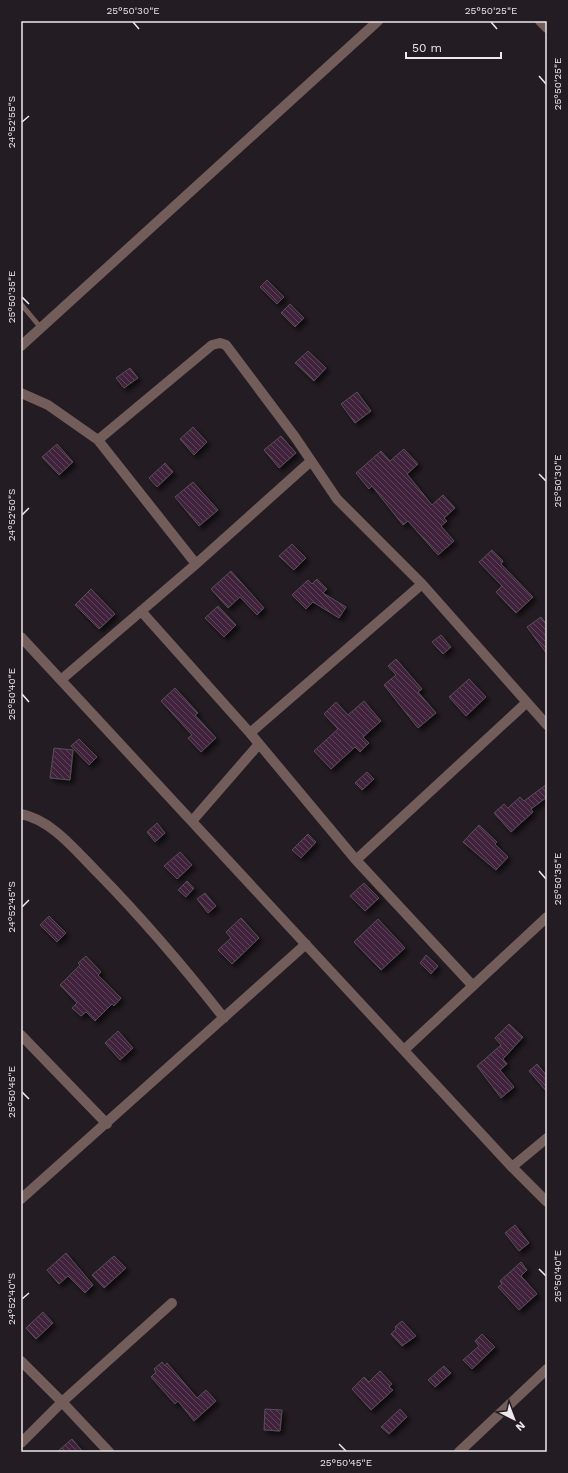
<svg xmlns="http://www.w3.org/2000/svg" width="568" height="1473" viewBox="0 0 568 1473" font-family="'Work Sans',sans-serif">
<style>
.building{fill:url(#building-back-hatch);stroke:#584f57;filter:url(#shadow)}
.lines{fill:none;stroke-linecap:round;stroke-linejoin:round}
.service{stroke:#725d5b;stroke-width:5}
.minor{stroke:#725d5b;stroke-width:10}
.tertiary{stroke:#725d5b;stroke-width:10}
.ticks{fill:none;stroke:#eee8ed;stroke-width:1.5}
.neatline{fill:none;stroke:#eee8ed;stroke-width:1.5}
.ticks-label{font-size:10px;text-anchor:middle;fill:#eee8ed}
</style>
<defs>
<pattern id="building-back-hatch" width="6" height="6" patternUnits="userSpaceOnUse"><rect width="6" height="6" fill="#41243e"/><path d="M-1 5l2 2M0 0l6 6M5-1l2 2" fill="none" stroke="#5d445a"/></pattern>
<filter id="shadow"><feDropShadow dx="3.5" dy="3.5" stdDeviation="2" flood-color="#0009"/></filter>
</defs>
<rect width="100%" height="100%" fill="#231c22"/>
<!-- building -->
<path class="building" d="M267,280L284,297L277,304L260,287Z
M290,304L304,318L295,327L281,313Z
M308,351L326,368L314,381L295,363Z
M130,368L138,378L124,388L116,378Z
M357,392L371,411L355,423L341,404Z
M193,427L207,442L194,455L180,439Z
M281,436L296,453L279,468L264,450Z
M57,444L73,462L59,475L42,457Z
M404,449L418,464L407,474L432,505L443,495L455,508L444,518L447,521L441,526L454,541L438,555L408,521L403,525L372,486L369,489L356,473L381,451L390,461Z
M165,463L173,472L157,487L149,478Z
M193,482L218,510L199,526L175,497Z
M292,544L306,558L294,570L279,556Z
M492,550L503,561L501,564L533,597L516,613L496,592L502,586L479,562Z
M231,571L264,608L257,615L240,597L228,608L211,589Z
M317,579L327,589L323,593L346,607L339,618L313,602L306,609L292,595L308,580L312,584Z
M91,589L115,614L99,629L75,605Z
M218,606L236,625L224,637L205,618Z
M541,617L547,625V654L527,627Z
M441,635L451,647L443,654L432,642Z
M396,659L422,689L418,692L436,713L418,728L384,685L396,675L388,666Z
M469,679L486,697L466,716L449,697Z
M175,688L198,713L195,715L216,738L201,752L188,738L192,735L161,701Z
M364,701L381,721L363,737L369,743L360,752L355,747L331,769L314,751L338,729L324,714L336,702L348,715Z
M79,739L97,757L89,765L71,746Z
M54,748L73,750L70,780L50,778Z
M367,772L374,779L362,790L355,783Z
M547,784V797L531,809L533,812L511,832L494,813L504,804L508,808L520,797L524,801Z
M157,823L165,833L155,842L147,832Z
M479,825L497,842L495,844L508,857L496,870L463,842Z
M308,834L316,842L301,858L292,850Z
M180,852L192,865L177,879L164,866Z
M187,881L194,888L186,897L178,890Z
M364,883L379,898L365,911L350,896Z
M205,893L216,906L208,913L197,899Z
M49,916L66,933L57,942L40,925Z
M241,918L259,938L232,964L218,950L231,938L226,932Z
M378,919L405,948L381,970L354,942Z
M426,955L438,966L431,974L420,963Z
M86,956L101,972L98,975L121,998L114,1006L112,1004L95,1021L86,1012L81,1016L72,1008L77,1003L60,985L80,965L78,963Z
M509,1024L523,1037L503,1059L507,1064L500,1070L514,1087L501,1098L477,1066L501,1045L495,1038Z
M118,1031L133,1048L120,1060L105,1043Z
M537,1064L547,1076V1092L529,1071Z
M515,1225L529,1243L519,1251L505,1233Z
M66,1253L93,1285L85,1293L68,1276L59,1284L47,1270Z
M114,1256L126,1268L104,1288L92,1275Z
M521,1262L527,1270L521,1276L537,1294L519,1310L498,1287L502,1284L500,1281Z
M43,1312L53,1323L36,1339L26,1328Z
M402,1321L416,1336L402,1346L391,1334L396,1329L395,1327Z
M482,1334L495,1347L472,1369L463,1360L479,1346L475,1341Z
M162,1362L165,1366L167,1363L197,1398L206,1390L216,1401L194,1421L178,1401L175,1404L151,1377L156,1372L154,1369Z
M444,1366L451,1373L435,1387L428,1380Z
M380,1371L392,1384L389,1387L393,1390L371,1410L352,1389L364,1377L369,1382Z
M265,1409L282,1410L280,1431L264,1430Z
M400,1409L407,1417L389,1434L381,1427Z
M72,1439L83,1452H57Z"/>
<g class="lines">
<!-- service -->
<path class="service" d="M21,304L41,328"/>
<!-- minor -->
<path class="minor" d="M540,21L547,28
M21,393L48,405L98,440L196,564
M98,440L212,345L220,343L226,345L295,437L337,499L422,584L547,725
M141,611L250,733L356,860L473,986
M21,637L512,1167L547,1202
M62,679L196,564L311,461
M250,733L422,584
M21,814C52,820 76,851 98,873C143,919 184,967 224,1018
M193,820L259,744
M356,860L526,703
M21,1035L107,1124
M404,1050L547,917
M512,1167L547,1138
M21,1199L306,944
M21,1361L62,1402L21,1443
M109,1452L62,1402L172,1303
M459,1452L547,1369"/>
<!-- tertiary -->
<path class="tertiary" d="M21,346L378,21"/>
</g>
<!-- ticks -->
<path class="ticks" d="M133,22L139,29M491,22L497,29M539,76L546,84M22,122L29,116M22,297L29,304M539,474L546,481M22,515L29,508M22,694L29,702M539,871L546,879M22,907L29,900M22,1092L29,1099M539,1269L546,1276M22,1299L29,1293M339,1444L346,1451"/>
<!-- border -->
<rect width="568" height="1473" fill="none" stroke="#231c22" stroke-width="44"/>
<!-- north arrow -->
<g transform="translate(514 1419) rotate(138)" stroke="#231c22" stroke-width="3" paint-order="stroke">
<path d="M0-3L7 15L0 10L-7 15Z" fill="#eee8ed"/>
<text y="-6" font-size="11" font-weight="bold" text-anchor="middle" fill="#eee8ed">N</text>
</g>
<!-- scale -->
<path d="M406 52v6h95v-6" fill="none" stroke="#eee8ed" stroke-width="2"/>
<text x="412" y="52" font-size="12" fill="#eee8ed" stroke="#231c22" stroke-width="3" paint-order="stroke">50 m</text>
<rect x="22" y="22" width="524" height="1429" class="neatline"/>
<g class="ticks-label">
<text x="133" y="14">25°50'30"E</text>
<text x="491" y="14">25°50'25"E</text>
<text transform="translate(557 84) rotate(-90)" y="4">25°50'25"E</text>
<text transform="translate(11 122) rotate(-90)" y="4">24°52'55"S</text>
<text transform="translate(11 297) rotate(-90)" y="4">25°50'35"E</text>
<text transform="translate(557 481) rotate(-90)" y="4">25°50'30"E</text>
<text transform="translate(11 515) rotate(-90)" y="4">24°52'50"S</text>
<text transform="translate(11 694) rotate(-90)" y="4">25°50'40"E</text>
<text transform="translate(557 879) rotate(-90)" y="4">25°50'35"E</text>
<text transform="translate(11 907) rotate(-90)" y="4">24°52'45"S</text>
<text transform="translate(11 1092) rotate(-90)" y="4">25°50'45"E</text>
<text transform="translate(557 1276) rotate(-90)" y="4">25°50'40"E</text>
<text transform="translate(11 1299) rotate(-90)" y="4">24°52'40"S</text>
<text x="346" y="1466">25°50'45"E</text>
</g>
</svg>
